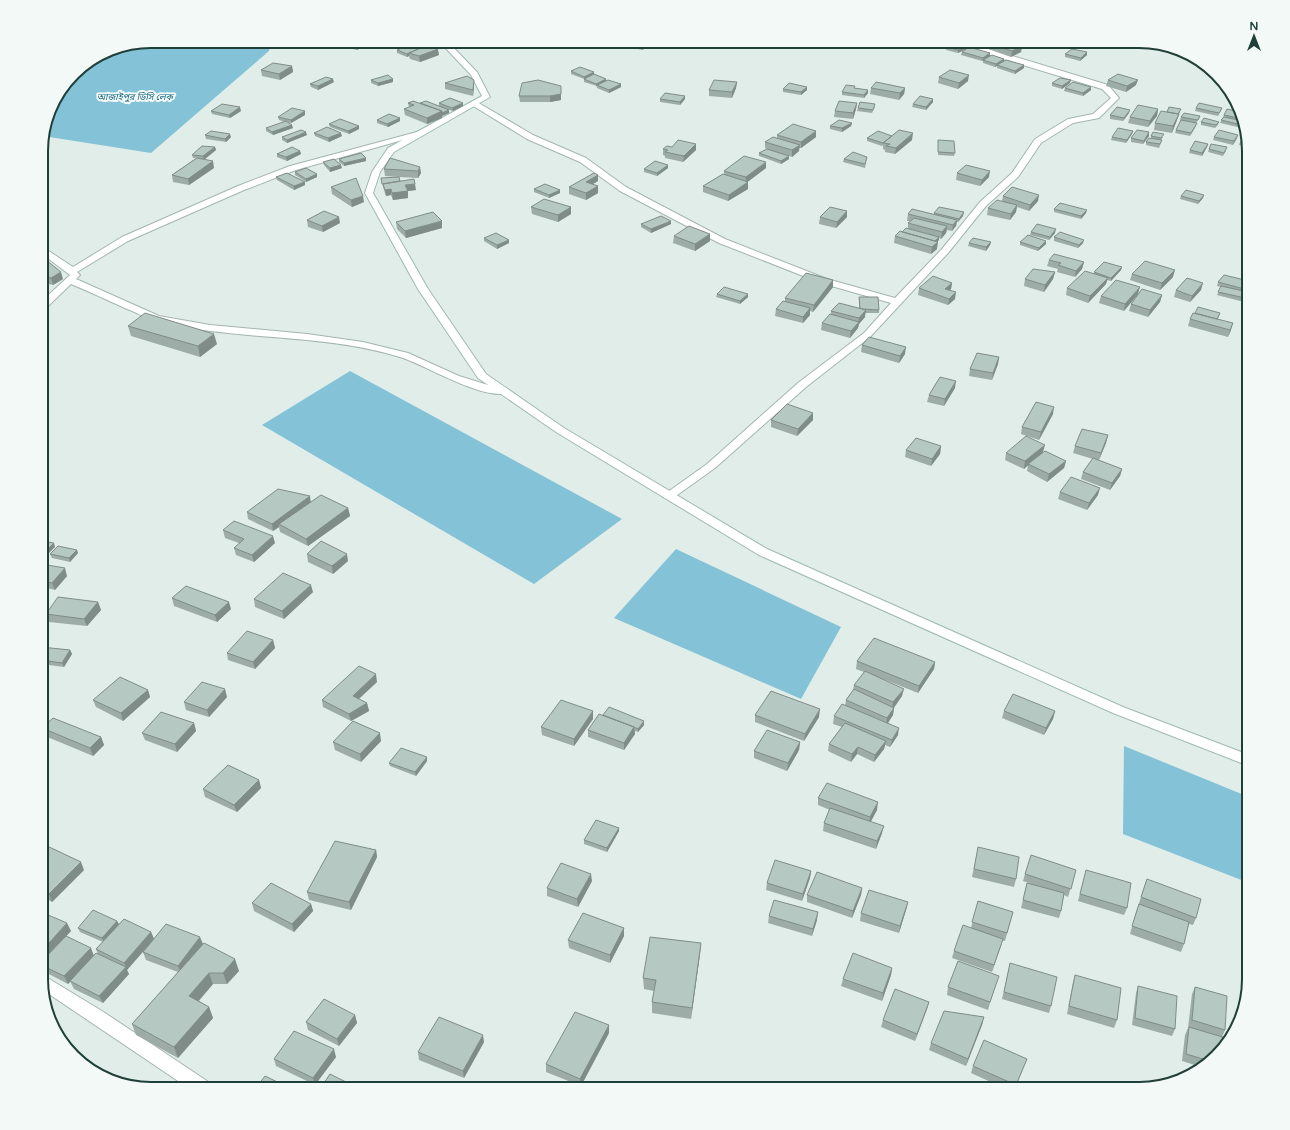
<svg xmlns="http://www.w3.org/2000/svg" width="1290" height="1130" viewBox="0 0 1290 1130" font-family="'Varela Round','Noto Sans Bengali',sans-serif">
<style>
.water{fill:#84c3d7}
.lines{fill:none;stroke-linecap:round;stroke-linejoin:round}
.street-casing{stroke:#a3b5b0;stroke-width:2}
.secondary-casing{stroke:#9eb9b2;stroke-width:2}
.street{fill:#fff;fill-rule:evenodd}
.secondary{fill:#fff;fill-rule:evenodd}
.wall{fill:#9daca7}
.shaded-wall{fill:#7f8c88}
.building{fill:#b6c8c2;stroke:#7f8c88}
.labels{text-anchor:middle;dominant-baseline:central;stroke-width:4;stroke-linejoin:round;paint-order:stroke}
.far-water-label{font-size:9px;font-style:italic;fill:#156680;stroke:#f2f9f6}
.rim{fill:none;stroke:#203f39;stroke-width:2}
</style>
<rect width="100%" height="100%" fill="#e1ede8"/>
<!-- water -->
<path class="water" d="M151,41H271L269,51L151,153L43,136L52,102L78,69L109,49Z
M350,371L622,519L534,584L262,425Z
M676,549L841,627L801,699L614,618Z
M1124,746L1249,797V883L1123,834Z"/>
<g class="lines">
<defs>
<path id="street" d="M954,41H963L1108,85L1119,98L1099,118L1073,123L1041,143L1018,177L986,206L948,253L870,337L806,387L715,468L673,498H665L663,496L665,494L707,464L798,383L864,333L891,303L821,283L719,243L620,191L580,162L527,139L470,104L477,102L533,135L586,158L626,187L725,239L827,279L895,298L942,249L980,202L1012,173L1035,139L1068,119L1093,114L1111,98L1102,89L960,46Z
M417,132L424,134L296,170L244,190L128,241L77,272L80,275L76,279L159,316L210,325L307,334L363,342L408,353L459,376L488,385L508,389L509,391L508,393C481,400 426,365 400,357C320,332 234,342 154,320C145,318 136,312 127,309C108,300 90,292 71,284L44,310L41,311V302L70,275L41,253V246L73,267L122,237L238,186L290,166Z
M41,974L102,1011L210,1083L212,1089H190L43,990Z"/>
<path id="secondary" d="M439,41H447L477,72L490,97L394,152L380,172L373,193L428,289L486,374L564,428L767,549L1123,707L1249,755V766L1113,713L759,555L556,432L478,378L418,289L365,193L372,172L388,148L482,96L471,75Z"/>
</defs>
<!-- street casing -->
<use href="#street" class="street-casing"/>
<!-- secondary casing -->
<use href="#secondary" class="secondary-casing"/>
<!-- street -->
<use href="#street" class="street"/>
<!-- secondary -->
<use href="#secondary" class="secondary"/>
</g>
<!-- wall -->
<path class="wall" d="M339,41H369L370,42L357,50L344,47L343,42Z
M1124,41H1139L1148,43V44L1137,47L1124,42Z
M988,44L1022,46L1021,52L1011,57L988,49Z
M629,45L649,46L642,50L629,47Z
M967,46L966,49L958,53L946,50L947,47Z
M418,49L439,55L420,62L410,59L409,56L407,57L397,53V50Z
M962,52L990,53V56L1004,61L1024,65V68L1015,74L997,68V66L995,67L983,63V60L982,61L961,55Z
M1087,52V55L1080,61L1065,57V54Z
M292,66L293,72L280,80L262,76L261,70Z
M571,71L594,75L606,79V81L621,84V87L609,93L597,88V86L584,82V79L571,74Z
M939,77L968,81L958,89L938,83Z
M393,79V82L378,86L371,83V80Z
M1108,80L1136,85L1126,92L1106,86Z
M334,82L318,90L311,87L310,84Z
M737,82L736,88L732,98L709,96V90Z
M445,83L474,86L473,96L445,89Z
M1052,83H1070L1062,89L1052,86Z
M561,86V100L550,102H520L519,96Z
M1091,87V90L1083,96L1064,91L1065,88Z
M855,88L868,90V93L864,98L842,95V92Z
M871,88H905L904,94L899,100L870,94Z
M783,89L807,90L801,95L783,92Z
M660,99H685L680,105L660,102Z
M933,99V102L926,110L912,107L913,104Z
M408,103H420L439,106V103L463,106L453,111L449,110V113L442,116V118L427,124L405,115L404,109L409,107Z
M857,103L856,109L853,119L834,117L835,111Z
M875,107L872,113L857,111L858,108Z
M1196,108H1222L1221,111L1218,116L1195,111Z
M1158,109L1157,116L1148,127L1128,123L1130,117Z
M211,111H241L230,118L212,114Z
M305,111V115L291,123L287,122L293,128L273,135L266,131V128L285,122L279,120L278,117Z
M1166,112H1180L1177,120L1172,133L1154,130L1155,123Z
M1241,112L1244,125L1242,128L1220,123L1224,115Z
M1129,113L1123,121L1110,119V115Z
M1200,116L1199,119L1196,123L1190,136L1175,133L1176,130L1181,120H1180L1181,117Z
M400,118V121L388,127L377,123V120Z
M1201,122H1219L1218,125L1215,128L1201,125Z
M852,123L851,126L842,132L830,129V126Z
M329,124L359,126V129L349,134L330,127Z
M1133,131L1132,134L1126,143L1111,140L1112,137Z
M1245,131L1248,147L1239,145L1241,139Z
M1149,132V136L1143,144L1131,142V138Z
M314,133L342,136L329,142L315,136Z
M205,135L231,137L226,142L206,139Z
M307,135L287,143L282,140V137Z
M777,135L816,137L801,148H799V151L792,157L783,154L789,159L781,164L759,156V153L767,149L765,148V142L777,138Z
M892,136L912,140L895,154L885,152V150L883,149V145L882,146L867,141V138Z
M1151,136L1163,137L1161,140V143L1159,148L1146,145V142L1151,138Z
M1214,137L1237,138L1233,145L1213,140Z
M938,140L955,153L954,156L938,155Z
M696,144V150L683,162L665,158V156L663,155V149L672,147Z
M1208,144L1207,147L1202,156L1189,153L1190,150Z
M215,147L216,150L204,159L214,168L189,185L173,182L172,175L196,158H193L192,155Z
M1209,149L1226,151L1223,156L1208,152Z
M300,151L301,154L287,161L277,157V154Z
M867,157L865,168L843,162L844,159Z
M390,158L421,173L418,178L399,177L400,181L416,190L408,191V198L393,200L391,195L386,196L383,187L381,178L399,177L385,176L384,169Z
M339,159L366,161L344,166L339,162Z
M323,162L342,168L330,172L324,165Z
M668,165V168L657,176L644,172V169Z
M766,168L747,182H748V189L728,201L703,192V186L724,174V171Z
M295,172L317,174V177L306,182L295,175Z
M957,173L989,177L980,186L956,180Z
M598,175V181L593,184L598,186V193L586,200L569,194V187Z
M276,177L305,182V185L294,190L277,180Z
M331,187L364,202L352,207L332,194Z
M534,189L560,193L549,198L534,192Z
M1003,196L1038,201L1029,211L1017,207L1016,212L1010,220L987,215L988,208L1002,201Z
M1181,196L1203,198L1198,204L1180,199Z
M531,207H571V214L558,222L532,214Z
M1054,209L1086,213L1081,219L1054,212Z
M934,213L963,216L958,222H957L956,226L952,231L947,230L946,233L941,239L939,238V240L937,242V249L931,254L894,243L895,236L908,229V223L910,221H907L908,214H934Z
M820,217H847L836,228L819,224Z
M307,220L340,223L323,232L308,227Z
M396,222L442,228L406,238L397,229Z
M641,224H671L651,233L641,227Z
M1031,232L1055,233L1049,240L1030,235Z
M674,236L710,241L695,251L673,243Z
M1054,237L1083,243L1078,248L1054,241Z
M484,238L509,243L497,249L484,241Z
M1046,241V244L1038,251L1020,245V242Z
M991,242L990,245L986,251L968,246L969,243Z
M41,256L63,279L53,285L41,282Z
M1049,260L1084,262L1082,269L1075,277L1057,272L1058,269L1047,266Z
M1122,267L1121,270L1111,281L1107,280L1106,284L1088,303L1066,295L1067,288L1094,273V272Z
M1055,272L1053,279L1044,292L1024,286L1025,279Z
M1132,274L1173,277L1160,290L1130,280Z
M833,280V287L813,312L810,311V315L803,323L775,316L776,309L785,302V298Z
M1249,281L1248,285L1244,291L1248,292L1244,302L1217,295L1221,287L1217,286L1218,282Z
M952,283L951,289L949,290L955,299L948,305L918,295L919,288Z
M1176,290H1201L1190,302L1174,297Z
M717,294H748V297L740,304L716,297Z
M1138,294L1124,311L1099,303L1101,296Z
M1162,295L1160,302L1148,317L1129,311L1131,304Z
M859,297L879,310V313H865V317L859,324L858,328L850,338L821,330L822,323L831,314V311L859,308Z
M1195,313H1220L1218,319L1231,330L1228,337L1188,326L1190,319Z
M128,326L217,344L200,357L131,336Z
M862,345L905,354L899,363L861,352Z
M999,357L998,364L992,380L969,376L970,369Z
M955,388L944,406L927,402L929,395Z
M1053,414L1039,440L1021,434L1022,427Z
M771,420H813L797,436L771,427Z
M1108,435L1106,443L1099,460L1095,459L1122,469L1120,476L1110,490L1081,479L1083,472L1093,459L1073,453L1075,446Z
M941,446L940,454L931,466L905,457L906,450Z
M1043,452L1038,457L1066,461L1064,468L1047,482L1027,471L1028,465L1024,469L1005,460L1006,453Z
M1060,492L1098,495L1087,510L1058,499Z
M348,508L350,516L308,546L280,532L279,527L273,531L248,519L247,512Z
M223,530L275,543L254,562L236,555L234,548L239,543L225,538Z
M78,553L70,562L52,558L50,554Z
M307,554L348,561L333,574L308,562Z
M41,564L67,576L55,590L47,588L49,595L43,600H41Z
M313,592L284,619L255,607L254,599Z
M172,598L231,609L217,622L174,606Z
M98,602L101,610L87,626L49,622L46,614Z
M273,640L275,648L255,669L228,660L227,653Z
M41,647L70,650L72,654L64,667L41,664Z
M857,661L935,662L934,669L918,693L883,679L902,696L894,708L893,715L888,723L898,735L890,747L885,745L884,749L874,762L857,754L851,762L828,751L829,744L842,727L833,724L834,716L845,706L846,700L853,690L854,685L864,672L856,669Z
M377,682L359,699L367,703L369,711L351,721L323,707L322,700Z
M148,690L150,697L123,721L96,707L93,700Z
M227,697L209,717L186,710L184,702Z
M593,711V719L574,746L542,735L541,727Z
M1004,711H1055L1053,719L1044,735L1002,718Z
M603,715L644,725L638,732L635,731V734L624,750L588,737V730Z
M755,715L819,717L804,741L755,722Z
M194,723L196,731L177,752L145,740L142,733Z
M42,728L101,737L104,745L93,756L45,736Z
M381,741L361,762L335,750L333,742Z
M800,742L799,750L787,771L754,758V751Z
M427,761L416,776L390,766L389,763Z
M259,780L261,788L237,812L205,797L203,789Z
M818,798L877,810L871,821L882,833L876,849L823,831L824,823L830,810L818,805Z
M619,831L607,852L584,844V840Z
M978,847L1016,879L1014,887L972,877Z
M376,850L377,857L351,910L309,900L307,892Z
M41,851L84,870L52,902L41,896Z
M1076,870L1068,897L1064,895L1061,911L1059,918L1021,908L1027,883L1035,885L1023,881L1025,874Z
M1086,870L1127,908L1124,915L1078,901Z
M811,871L810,878L802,901L766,890L767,883Z
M1147,879L1196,918L1193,925L1189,924L1184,944L1181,952L1130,934L1136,912Z
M592,881L578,907L547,896V888Z
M862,888L861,895L852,918L807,902V895Z
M978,901L1013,912L1005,941L1002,940L992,972L952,958L954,951L971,928Z
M908,902L906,910L899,933L860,921L861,913Z
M252,903L311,904L313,911L294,932L254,911Z
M41,912L71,931L61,942L94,956L98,954L96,949L103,942L80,932L78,928L119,924L151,932L154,939L203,944L200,948L239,971L227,984H213L199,1001L209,1007L213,1018L178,1058L136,1035L132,1024L178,972L146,960L143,952L148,946L127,970L129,974L103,1003L74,989L70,981L88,962L68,984L43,971L41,967Z
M769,916L817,920L812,936L768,923Z
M624,928V936L610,963L569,948L568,940Z
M701,943L700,954L691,1019L652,1013V1002L654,991L644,989L643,978Z
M1010,963L1051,1006L1049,1013L1002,999Z
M892,968L891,975L882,1001L841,986L843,979Z
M1075,975L1117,1020L1114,1028L1067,1014L1073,982Z
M996,983L988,1010L947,995L948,987Z
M1138,986L1175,1029L1172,1036L1132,1025L1136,993Z
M1195,987L1225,1030L1222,1037L1217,1056L1201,1067L1182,1061L1185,1035L1188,1028L1192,994Z
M929,1002L927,1009L915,1041L881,1027L883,1020Z
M355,1015L357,1023L339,1046L308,1030L306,1022Z
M984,1017L982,1025L966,1066L929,1050L931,1043Z
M609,1033L581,1086L546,1072V1064Z
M484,1042L464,1078L419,1060L418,1052Z
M336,1057L315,1085L276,1066L274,1059Z
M1027,1059L1015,1089H1006L971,1073L973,1066Z"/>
<!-- shaded-wall -->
<path class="shaded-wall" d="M361,41H369L370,42L357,50L356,44Z
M1144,42L1148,43V44L1137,47L1138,44Z
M649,43V46L642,50V47Z
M967,46L966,49L958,53V50Z
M1022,46L1021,52L1011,57L1012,51Z
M438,49L439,55L420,62L419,56Z
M1087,52V55L1080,61L1081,58Z
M409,53V56L407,57V54Z
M990,53V56L982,61L983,58Z
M1004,59V62L995,67L996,64Z
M1024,65V68L1015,74V71Z
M292,66L293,72L280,80L279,74Z
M594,72V75L585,80L584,77Z
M969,75L968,81L958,89L959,83Z
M333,79L334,82L318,90V86Z
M393,79V82L378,86V83Z
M606,79V82L597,85L596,87V84Z
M474,80V86L473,96V90Z
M1071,80L1070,83L1062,89V86Z
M1138,80L1136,85L1126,92L1127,86Z
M737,82L736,88L732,98V92Z
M621,84V87L609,93V90Z
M561,86V100L550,102V96Z
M807,87V90L801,95V92Z
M1091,87V90L1083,96V93Z
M905,88L904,94L899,100L900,93Z
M868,90V93L864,98V95Z
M685,96V99L680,105V102Z
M933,99V102L926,110V107Z
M463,103V106L453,111L452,108Z
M857,103L856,109L853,119V113Z
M240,107L241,111L230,118L229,115Z
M1158,109L1157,116L1148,127L1150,121Z
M449,110V113L442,116V118L427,124V118L442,111Z
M1130,110L1129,113L1123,121L1124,118Z
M305,111V115L291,123V120Z
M1179,114L1177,120L1172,133L1173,126Z
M400,118V121L388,127L387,124Z
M852,123L851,126L842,132V128Z
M1197,123L1196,126L1190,136L1191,133Z
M292,125L293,128L273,135L272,132Z
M359,126V129L349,134L348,131Z
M816,131V137L801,148V142Z
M1133,131L1132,134L1126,143L1127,140Z
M306,132L307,135L287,143V140Z
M1149,132V136L1143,144L1144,141Z
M341,133L342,136L329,142L328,138Z
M913,133L912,140L895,154L896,148Z
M230,134L231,137L226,142L225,139Z
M1238,135L1237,138L1233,145L1234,141Z
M696,144V150L683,162L684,156Z
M1208,144L1207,147L1202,156V153Z
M800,145L799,151L792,157V150Z
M215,147L216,150L204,160L203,156Z
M300,151L301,154L287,161L286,157Z
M789,156V159L781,164V161Z
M366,158V161L344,166V163Z
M213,161L214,168L189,185L188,179Z
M766,162V168L745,184L746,177Z
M341,165L342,168L330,172V168Z
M668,165V168L657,176V173Z
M420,167L421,173L418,178V171Z
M990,171L989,177L980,186L982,180Z
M317,174V177L306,182V179Z
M598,175V181L586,188V182Z
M305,182V185L294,190V186Z
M748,182V189L728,201L729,195Z
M415,184L416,190L408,191V198L393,200L392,193L405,185Z
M598,186V193L586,200V193Z
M391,189V195L386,196L385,190Z
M560,190V193L549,198V195Z
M1039,195L1038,201L1029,211L1030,205Z
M1204,195L1203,198L1198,204L1199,201Z
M363,196L364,202L352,207L351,200Z
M1017,205L1016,212L1010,220L1011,214Z
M571,207V214L558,222V215Z
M1087,210L1086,213L1081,219V216Z
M847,211V217L836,228L837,222Z
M964,212L963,216L958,222L959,219Z
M339,217L340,223L323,232L322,226Z
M957,220L956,226L952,231L953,225Z
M442,221V228L406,238L405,231Z
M671,221V224L651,233V229Z
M947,226L946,233L941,239L942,232Z
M1056,229L1055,233L1049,240L1050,237Z
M710,234V241L695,251V244Z
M939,237V240L935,244L938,242L937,249L931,254L932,247L934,242Z
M509,240V243L497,249V245Z
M1084,240L1083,243L1078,248L1079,245Z
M1046,241V244L1038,251L1039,248Z
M991,242L990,245L986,251V247Z
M1084,262L1082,269L1075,277L1076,271Z
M1122,267L1121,270L1111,281V278Z
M1175,270L1173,277L1160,290L1162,283Z
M61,272L63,279L53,285L51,278Z
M1055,272L1053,279L1044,292L1045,285Z
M1108,278L1106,284L1088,303L1090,296Z
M833,280V287L813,312L814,305Z
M1249,281L1248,285L1243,293L1244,289Z
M952,283L951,289L944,296L945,289Z
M1203,283L1201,290L1190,302L1192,296Z
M1140,287L1138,294L1124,311L1125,304Z
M956,292L955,299L948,305L949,299Z
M748,294V297L740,304V301Z
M1162,295L1160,302L1148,317L1150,310Z
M810,308V315L803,323V317Z
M866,310L865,317L859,324L858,328L850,338L851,331L858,322L859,318Z
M1233,323L1231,330L1228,337L1230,330Z
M214,334L217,344L200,357L198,346Z
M906,347L905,354L899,363L900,356Z
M999,357L998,364L992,380L993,373Z
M956,381L955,388L944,406L945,399Z
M1054,407L1053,414L1039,440L1041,432Z
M813,413V420L797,436L798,429Z
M1108,435L1106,443L1099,460L1101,453Z
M1045,445L1043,452L1024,469L1025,461Z
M941,446L940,454L931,466L932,459Z
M1066,461L1064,468L1047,482L1049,474Z
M1122,469L1120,476L1110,490L1112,483Z
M1100,488L1098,495L1087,510L1089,503Z
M310,496L311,503L279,524V527L273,531L272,524Z
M348,508L350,516L308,546L306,539Z
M273,536L275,543L254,562L252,555Z
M54,543L55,547L41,561V556Z
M77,550L78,553L70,562L69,558Z
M347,554L348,561L333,574L332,566Z
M65,568L67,576L55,590L52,583Z
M311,585L313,592L284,619L282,611Z
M46,587L49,595L43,600L41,596V592Z
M98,602L101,610L87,626L84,619Z
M229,602L231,609L217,622L215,615Z
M273,640L275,648L255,669L253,662Z
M70,650L72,654L64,667L62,663Z
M935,662L934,669L918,693L919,686Z
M376,674L377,682L354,703L353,696Z
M225,689L227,697L209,717L207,710Z
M904,689L902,696L892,710L893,702Z
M148,690L150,697L123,721L121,713Z
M367,703L369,711L351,721L349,714Z
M894,708L893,715L886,726L887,718Z
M820,709L819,717L804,741L805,734Z
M593,711V719L574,746V739Z
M1055,711L1053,719L1044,735L1046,728Z
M644,721V725L638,732V729Z
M194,723L196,731L177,752L175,744Z
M634,727L635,734L624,750V743Z
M899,728L898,735L890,747L892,740Z
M380,733L381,741L361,762L360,754Z
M101,737L104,745L93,756L90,748Z
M886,741L884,749L874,762L875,755Z
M800,742L799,750L787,771L788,763Z
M858,747L857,754L851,762L852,754Z
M427,757V761L416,776L415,772Z
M259,780L261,788L237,812L234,805Z
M878,802L877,810L869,825L870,817Z
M884,826L882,833L876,849L877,841Z
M619,828V831L607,852V848Z
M376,850L377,857L351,910L349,902Z
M81,862L84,870L52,902L49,894Z
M811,871L810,878L802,901L803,894Z
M591,874L592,881L578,907L577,899Z
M862,888L861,895L852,918L853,911Z
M908,902L906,910L899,933L900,926Z
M311,904L313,911L294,932L292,924Z
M818,912L817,920L812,936L813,929Z
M117,921L119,924L104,942L102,938Z
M67,923L71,931L41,963V952Z
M624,928V936L610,963V955Z
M151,932L154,939L127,970L129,974L103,1003L99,996L126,967L124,963Z
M200,937L203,944L181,973L178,966Z
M1003,939L1001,946L992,972L994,965Z
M701,943L700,954L691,1019L692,1008Z
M91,948L94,956L68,984L64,976Z
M235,959L239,971L227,984L223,973Z
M892,968L891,975L882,1001L883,993Z
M209,973L213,984L193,1007L189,996Z
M929,1002L927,1009L915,1041L917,1034Z
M209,1007L213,1018L178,1058L174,1047Z
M355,1015L357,1023L339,1046L337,1039Z
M984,1017L982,1025L966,1066L968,1059Z
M609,1025V1033L581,1086L580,1079Z
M483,1035L484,1042L464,1078L463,1071Z
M334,1049L336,1057L315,1085L313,1078Z"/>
<!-- building -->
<path class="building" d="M343,41H361L356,44Z
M635,41H641L649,43L642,47L629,45Z
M994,41H1005L1022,46L1012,51L988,44Z
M1129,41H1139L1144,42L1138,44Z
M955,42L967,46L958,50L947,47Z
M409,45L418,49L409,53L407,54L397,50Z
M428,45L438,49L419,56L409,53Z
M969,47L990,53L983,58L962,52Z
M1072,49L1087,52L1081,58L1065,54Z
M992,55L1004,59L996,64L983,60Z
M1006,60L1024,65L1015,71L997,65Z
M273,63L292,66L279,74L261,70Z
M580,67L594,72L584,77L571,71Z
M950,70L969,75L959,83L939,77Z
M594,74L606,79L596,84L584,79Z
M1118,74L1138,80L1127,86L1108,80Z
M388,75L393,79L378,83L371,80Z
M467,76L474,80L473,90L445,83Z
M326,77L333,79L318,86L310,84Z
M1060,78L1071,80L1062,86L1052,83Z
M538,80L561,86V94L550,96H519L522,83Z
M608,80L621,84L609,90L597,85Z
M714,80L737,82L732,92L709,90Z
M876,82L905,88L900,93L871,88Z
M1073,82L1091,87L1083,93L1065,88Z
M789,83L807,87L801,92L783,89Z
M846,85L855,86L854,88L868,90L864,95L842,92Z
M665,93L685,96L680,102L660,99Z
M920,96L933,99L926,107L913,104Z
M450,98L463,103L452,108L439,103Z
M413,101L442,111L427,118L404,109L414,105L408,103Z
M426,101L449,110L442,113V111L420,103Z
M839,101L857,103L853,113L835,111Z
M860,102L875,104L873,110L858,108Z
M1199,103L1222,108L1219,113L1196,108Z
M222,104L240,107L229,115L211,111Z
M1138,105L1158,109L1150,121L1130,117Z
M1117,107L1130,110L1124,118L1110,115Z
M1169,107L1181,109L1178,114L1167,112Z
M292,108L305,111L291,120L278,117Z
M1227,109L1241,112L1243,119L1224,115Z
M1161,111L1179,114L1173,126L1155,123Z
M1184,113L1200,116L1198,120L1181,117Z
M389,114L400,118L387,124L377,120Z
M1224,117L1243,121V123L1242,125L1221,120Z
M1204,118L1219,122L1216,125L1201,122Z
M340,119L359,126L348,131L329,124Z
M839,120L852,123L842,128L830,126Z
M1181,120L1197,123L1191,133L1176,130Z
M286,121L292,125L272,132L266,128Z
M793,124L816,131L801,142L777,135Z
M327,127L341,133L328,138L314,133Z
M1118,128L1133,131L1127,140L1112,137Z
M301,130L306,132L287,140L282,137Z
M899,130L913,133L896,148L886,146L890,144L883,143Z
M1137,130L1149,132L1144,141L1131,138Z
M1219,130L1238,135L1234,141L1214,137Z
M211,131L230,134L225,139L205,135Z
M878,131L892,136L883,143L867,138Z
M1244,131H1245L1247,140L1241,139Z
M1153,132L1164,134L1161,138L1151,136Z
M773,137L800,145L792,150L765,142Z
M1149,138L1162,140L1160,144L1146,142Z
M678,140L696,144L684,156L665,152L668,150L663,149L667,146L672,147Z
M938,140L954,141L955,153L938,152Z
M1195,141L1208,144L1202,153L1190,150Z
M1211,144L1227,147L1224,153L1209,149Z
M202,146L215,147L203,156L192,155Z
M292,147L300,151L286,157L277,154Z
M767,149L789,156L781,161L759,153Z
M853,152L867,157L865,164L844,159Z
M361,153L366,158L344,163L339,159Z
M744,156L766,162L746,177L724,171Z
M197,158L213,161L188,179L172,175Z
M390,158L420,167L418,171L384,169Z
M334,159L341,165L330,168L323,162Z
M655,161L668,165L657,173L644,169Z
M966,165L990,171L982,180L957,173Z
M306,168L317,174L306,179L295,172Z
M287,173L305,182L294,186L276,177Z
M594,173L598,175L586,182L598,186L586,193L569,187Z
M723,174L748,182L729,195L703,186Z
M399,177L400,181L382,184L381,178Z
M356,178L363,196L351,200L331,187Z
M414,179L415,184L405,185L408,191L392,193L391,189L385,190L383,184Z
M545,184L560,190L549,195L534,189Z
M1012,187L1039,195L1030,205L1003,196Z
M1186,190L1204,195L1199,201L1181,196Z
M544,199L571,207L558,215L531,207Z
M997,200L1017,205L1011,214L988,208Z
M1060,203L1087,210L1081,216L1054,209Z
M830,207L847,211L837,222L820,217Z
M939,207L964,212L959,219L934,213Z
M912,209L957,220L953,225L908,214Z
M324,211L339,217L322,226L307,220Z
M433,212L442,221L405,231L396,222Z
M661,216L671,221L651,229L641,224Z
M914,218L947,226L942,232L908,223Z
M1037,224L1056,229L1050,237L1031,232Z
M689,226L710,234L695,244L674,236Z
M906,228L939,237L935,241L902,232Z
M900,231L938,242L932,247L895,236Z
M1060,232L1084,240L1079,245L1054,237Z
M496,233L509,240L497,245L484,238Z
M1028,235L1046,241L1039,248L1020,242Z
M973,238L991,242L986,247L969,243Z
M1054,254L1084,262L1076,271L1058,265L1061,263L1049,260Z
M41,256L61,272L51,278L41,276Z
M1145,261L1175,270L1162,283L1132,274Z
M1104,262L1122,267L1111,278L1094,272Z
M1033,269L1055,272L1045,285L1025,279Z
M1085,271L1108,278L1090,296L1067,288Z
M806,273L833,280L814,305L785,298Z
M1224,275L1249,281L1244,289L1218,282Z
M933,276L952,283L945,289L956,292L949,299L919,288Z
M1187,278L1203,283L1192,296L1176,290Z
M1116,280L1140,287L1125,304L1101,296Z
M1221,286L1248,292L1245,298L1218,292Z
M724,287L748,294L740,301L717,294Z
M1142,289L1162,295L1150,310L1131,304Z
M859,297H878L879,310L863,309L860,308Z
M783,301L810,308L803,317L776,309Z
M839,303L866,310L859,318L831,311Z
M1198,307L1220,313L1217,319L1195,313Z
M145,313L214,334L198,346L128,326Z
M1193,313L1233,323L1230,330L1190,319Z
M830,314L859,322L851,331L822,323Z
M869,337L906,347L900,356L862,345Z
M977,353L999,357L993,373L970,369Z
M940,377L956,381L945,399L929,395Z
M1036,402L1054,407L1041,432L1022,427Z
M787,404L813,413L798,429L771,420Z
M1082,429L1108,435L1101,453L1075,446Z
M1026,436L1045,445L1025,461L1006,453Z
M916,438L941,446L932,459L906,450Z
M1045,451L1066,461L1049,474L1028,464Z
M1093,458L1122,469L1112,483L1083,472Z
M1071,477L1100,488L1089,503L1060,492Z
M278,489L310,496L272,524L247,512Z
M321,495L348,508L306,539L279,524Z
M234,521L273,536L252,555L234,548L244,539L223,530Z
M41,541L54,543L41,556Z
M321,541L347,554L332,566L307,554Z
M58,546L77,550L69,558L50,554Z
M41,564L65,568L52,583L41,580Z
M283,573L311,585L282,611L254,599Z
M41,586L46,587L41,592Z
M186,586L229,602L215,615L172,598Z
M58,597L98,602L84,619L46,614Z
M247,631L273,640L253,662L227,653Z
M874,638L935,662L919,686L857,661Z
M41,647L70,650L62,663L41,660Z
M359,666L376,674L353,696L367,703L349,714L322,700Z
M865,671L904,689L893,702L854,685Z
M120,677L148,690L121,713L93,700Z
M202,682L225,689L207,710L184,702Z
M854,689L894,708L887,718L846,700Z
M771,691L820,709L805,734L755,715Z
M1013,694L1055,711L1046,728L1004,711Z
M561,700L593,711L574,739L541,727Z
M842,704L899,728L892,740L834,716Z
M609,707L644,721L638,729L634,727L603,715Z
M161,712L194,723L175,744L142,733Z
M599,714L634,727L624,743L588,730Z
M53,718L101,737L90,748L42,728Z
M353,721L380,733L360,754L333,742Z
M845,723L886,741L875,755L858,747L852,754L829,744Z
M767,730L800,742L788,763L754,751Z
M401,748L427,757L415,772L389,763Z
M228,765L259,780L234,805L203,789Z
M827,783L878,802L870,817L818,798Z
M830,808L884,826L877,841L824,823Z
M596,820L619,828L607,848L584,840Z
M335,841L376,850L349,902L307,892Z
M47,846L81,862L49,894L41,890V851Z
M978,847L1019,857L1016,879L974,869Z
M1031,855L1076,870L1071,889L1025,874Z
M775,860L811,871L803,894L767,883Z
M561,863L591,874L577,899L547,888Z
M1086,870L1131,883L1127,908L1080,894Z
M817,872L862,888L853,911L807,895Z
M1147,879L1201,899L1196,918L1141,897Z
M271,883L311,904L292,924L252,903Z
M1027,883L1064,893L1061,911L1023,900Z
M869,890L908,902L900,926L861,913Z
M774,900L818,912L813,929L769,916Z
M978,901L1013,912L1007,933L972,922Z
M1139,904L1189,922L1184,944L1132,926Z
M93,910L117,921L102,938L78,928Z
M41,912L67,923L41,952Z
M583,913L624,928L610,955L568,940Z
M124,919L151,932L124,963L96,949Z
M166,924L200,937L178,966L143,952Z
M963,925L1003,939L994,965L954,951Z
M66,936L91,948L64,976L41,965V962Z
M650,937L701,943L692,1008L652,1002L656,980L643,978Z
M204,943L235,959L223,973H209L189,996L209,1007L174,1047L132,1024Z
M96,953L126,967L99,996L70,981Z
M853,953L892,968L883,993L843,979Z
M958,961L999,976L990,1002L948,987Z
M1010,963L1057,977L1051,1006L1004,992Z
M1075,975L1121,988L1117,1020L1069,1006Z
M1138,986L1177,996L1175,1029L1135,1018Z
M1195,987L1227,996L1225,1030L1192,1020Z
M895,989L929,1002L917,1034L883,1020Z
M324,999L355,1015L337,1039L306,1022Z
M944,1011L984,1017L968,1059L931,1043Z
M575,1012L609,1025L580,1079L546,1064Z
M439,1017L483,1035L463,1071L418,1052Z
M1189,1027L1229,1039L1217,1056L1210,1061L1186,1054Z
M294,1031L334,1049L313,1078L274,1059Z
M984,1040L1027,1059L1016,1085L973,1066Z
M330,1074L354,1086L352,1089H320Z
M265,1076L292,1089H255Z
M930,1082L946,1089H927Z"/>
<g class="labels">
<!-- far-water labels -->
<g class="far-water-label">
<text x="135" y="97">আজাইপুর ডিসি লেক</text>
</g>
</g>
<!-- crop -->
<path d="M0 0H1290V1130H0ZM151 48H1139A103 103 0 0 1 1242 151V979A103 103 0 0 1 1139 1082H151A103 103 0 0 1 48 979V151A103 103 0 0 1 151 48Z" fill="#f2f9f6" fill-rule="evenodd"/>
<path class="rim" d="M151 48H1139A103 103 0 0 1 1242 151V979A103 103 0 0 1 1139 1082H151A103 103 0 0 1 48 979V151A103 103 0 0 1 151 48Z"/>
<!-- north arrow -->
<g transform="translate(1254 36)" stroke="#f2f9f6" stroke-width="3" paint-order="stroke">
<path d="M0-3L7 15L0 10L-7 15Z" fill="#203f39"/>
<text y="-6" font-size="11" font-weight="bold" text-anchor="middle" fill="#203f39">N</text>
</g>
</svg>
